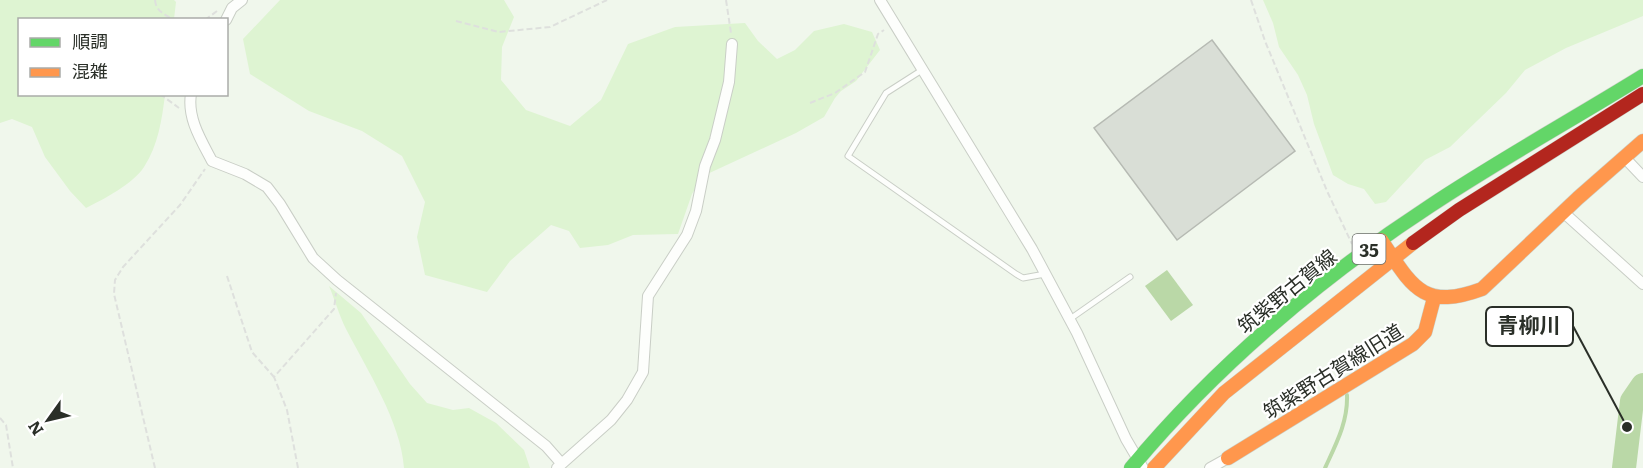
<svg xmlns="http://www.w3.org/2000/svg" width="1643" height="468" viewBox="0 0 1643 468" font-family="Literata,'Noto Sans JP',serif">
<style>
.green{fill:#def4d2}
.water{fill:#bad8a7}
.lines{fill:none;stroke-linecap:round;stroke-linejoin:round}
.stream{stroke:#bad8a7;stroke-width:4}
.river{stroke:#bad8a7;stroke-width:24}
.building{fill:#d9ded6;stroke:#b6bab3;stroke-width:1.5}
.lane-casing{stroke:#c9cec6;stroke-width:7}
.street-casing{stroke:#c9cec6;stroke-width:12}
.fast-casing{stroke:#c9cec6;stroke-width:15}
.slow-casing{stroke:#c9cec6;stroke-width:15}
.jam-casing{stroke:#c9cec6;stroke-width:15}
.path{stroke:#dee0dd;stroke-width:2;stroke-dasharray:6 3;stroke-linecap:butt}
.lane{stroke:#fdfefc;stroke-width:5}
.street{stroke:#fdfefc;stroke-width:10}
.fast{stroke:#63d668;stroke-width:14}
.slow{stroke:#ff974d;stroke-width:14}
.jam{stroke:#b3261e;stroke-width:14}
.labels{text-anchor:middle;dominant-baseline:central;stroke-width:4.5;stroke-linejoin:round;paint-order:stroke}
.shield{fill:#fff;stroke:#6a6d68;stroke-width:1.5}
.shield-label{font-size:18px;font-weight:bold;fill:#2a2f28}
.street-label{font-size:20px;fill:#2a2f28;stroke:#fff}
.leader{fill:none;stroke:#2a2f28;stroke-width:2}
.callout-dot{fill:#2a2f28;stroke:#fff;stroke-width:2}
.callout{fill:#fff;stroke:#2a2f28;stroke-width:2}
.callout-label{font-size:21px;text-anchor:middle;font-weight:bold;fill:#2a2f28}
</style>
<rect width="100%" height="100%" fill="#f0f7ec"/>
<!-- green -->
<path class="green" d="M0,0H174L176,2L174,19L20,20V94L165,95C162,119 158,146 144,167C133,184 104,199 86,208L70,191L45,157L32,127L12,119L0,123Z
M280,0H504L514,17L502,47L501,80L526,110L570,126L601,100L628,44L675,27L745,23L758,41L777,59L795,50L814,31L844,24L872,32L880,50L856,81L841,91L835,98L824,117L796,133L703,176L692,194L678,234L633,235L608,245L580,248L569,231L551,225L510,261L487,292L425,275L417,237L425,202L402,156L362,131L309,111L250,74L243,39Z
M1263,0H1643V16L1566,48L1525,70L1506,93L1450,147L1425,160L1386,202L1375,204L1364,189L1348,184L1333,175L1314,124L1307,95L1298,75L1279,47L1273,23Z
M329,286L361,313L410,384L427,403L453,410L469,408L496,423L524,450L530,468H404C401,422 367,370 346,329C339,315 335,300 329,286Z"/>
<!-- water -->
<path class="water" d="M1167,270L1193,305L1171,321L1145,286Z"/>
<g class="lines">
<!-- stream -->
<path class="stream" d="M1325,468C1336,444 1348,422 1347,395"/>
<!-- river -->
<path class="river" d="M1624,468L1632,401L1643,385"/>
</g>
<!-- building -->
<path class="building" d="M1212,40L1295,151L1177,240L1094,128Z"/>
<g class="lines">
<defs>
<path id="lane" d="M922,70L886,93L848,156L1016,274L1023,278L1045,274
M1070,319L1130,277"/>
<path id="street" d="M880,0L1032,249L1077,333L1126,439L1143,468
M226,20L232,8L242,0
M191,94C187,118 201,140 212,161L245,174L267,187L280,204L313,258L337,280L546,446L561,463
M1624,157L1643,177
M1563,212L1643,284
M557,468L611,420L627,400L643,372L648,296L687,235L696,211L705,166L715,140L729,82L732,44
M1210,468L1228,458"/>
<path id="fast" d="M1131,468C1214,368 1321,277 1430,206C1499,160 1572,120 1643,76"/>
<path id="slow" d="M1381,240C1412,286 1422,311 1482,289L1578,198L1643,141
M1228,458L1413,344L1425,332L1434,298
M1154,468L1224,393L1413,243"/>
<path id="jam" d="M1413,243L1459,210L1643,94"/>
</defs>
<!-- lane casing -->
<use href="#lane" class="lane-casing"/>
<!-- street casing -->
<use href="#street" class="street-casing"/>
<!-- fast casing -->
<use href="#fast" class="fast-casing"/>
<!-- slow casing -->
<use href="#slow" class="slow-casing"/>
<!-- jam casing -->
<use href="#jam" class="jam-casing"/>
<!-- path -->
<path class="path" d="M155,0C156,12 165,14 174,20
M726,0L731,33
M1251,0L1265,41L1327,191L1352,244
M205,20L217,11
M456,21L499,32L550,27L607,0
M160,94L179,108
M810,103L835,93L865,72L878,34L884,30
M227,276L252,352L274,377
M0,418L6,425L13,468
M155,468L114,294L115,280L123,267L180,205L205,169
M298,468L287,410L274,377L334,309L336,293"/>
<!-- lane -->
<use href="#lane" class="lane"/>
<!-- street -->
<use href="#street" class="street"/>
<!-- fast -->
<use href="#fast" class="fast"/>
<!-- slow -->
<use href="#slow" class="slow"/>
<!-- jam -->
<use href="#jam" class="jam"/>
</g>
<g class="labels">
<!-- shield labels -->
<rect class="shield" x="1352.5" y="234" width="33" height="30" rx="4.5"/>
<g class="shield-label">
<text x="1369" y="249">35</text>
</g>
<!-- street labels -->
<g class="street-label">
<text transform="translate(1286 290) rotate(-39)">筑紫野古賀線</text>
<text transform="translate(1332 370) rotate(-32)">筑紫野古賀線旧道</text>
</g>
</g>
<!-- callouts -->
<path class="leader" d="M1627 427L1573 326"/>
<circle class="callout-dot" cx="1627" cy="427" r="6"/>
<rect class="callout" x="1486" y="307" width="87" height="39" rx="6"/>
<g class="callout-label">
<text x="1529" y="333">青柳川</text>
</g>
<!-- legend -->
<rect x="18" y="18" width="210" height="78" fill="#ffffff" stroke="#aaaca9" stroke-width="1.5"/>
<rect x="30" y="38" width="30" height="9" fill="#63d668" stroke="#aaaca9" stroke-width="1.5"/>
<text x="72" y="48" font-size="18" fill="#2a2f28">順調</text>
<rect x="30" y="68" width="30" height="9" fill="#ff974d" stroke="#aaaca9" stroke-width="1.5"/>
<text x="72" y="78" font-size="18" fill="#2a2f28">混雑</text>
<!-- north arrow -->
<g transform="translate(48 420) rotate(236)" stroke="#ffffff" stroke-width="4.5" paint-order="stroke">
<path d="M0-4.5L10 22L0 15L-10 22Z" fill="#2a2f28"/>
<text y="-9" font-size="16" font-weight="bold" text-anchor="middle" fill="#2a2f28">N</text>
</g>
</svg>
